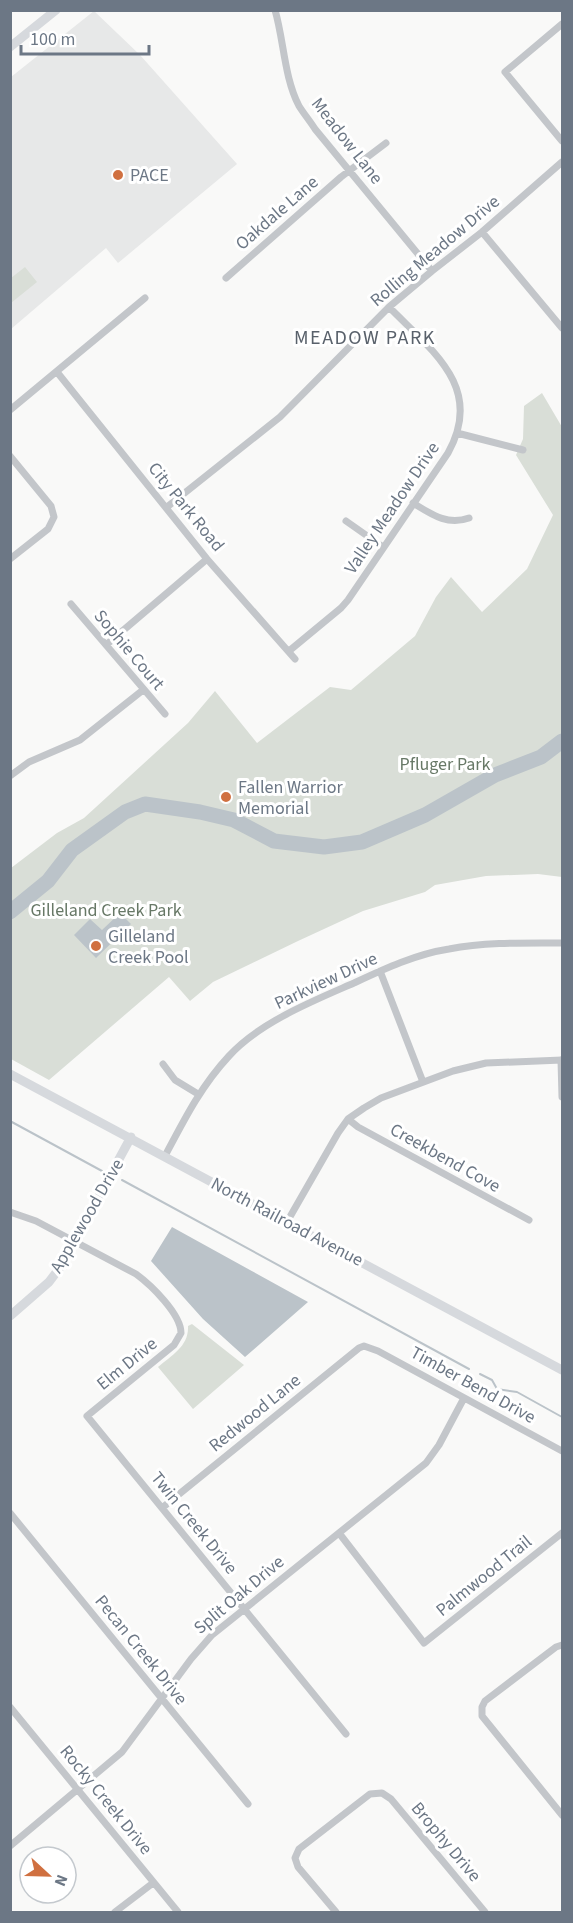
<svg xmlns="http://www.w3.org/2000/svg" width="573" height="1923" viewBox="0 0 573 1923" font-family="'Source Sans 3',sans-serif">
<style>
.built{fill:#e7e8e8}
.green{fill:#d9ded7}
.water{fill:#bbc3c9}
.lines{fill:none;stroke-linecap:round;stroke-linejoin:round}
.stream{stroke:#bbc3c9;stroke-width:2}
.river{stroke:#bbc3c9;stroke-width:15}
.street{stroke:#c3c6ca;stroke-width:7}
.secondary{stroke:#d6d9dd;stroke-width:9}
.poi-dot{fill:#d07040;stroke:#fff;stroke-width:2}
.labels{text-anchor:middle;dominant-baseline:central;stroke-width:6;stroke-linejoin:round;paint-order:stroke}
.street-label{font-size:18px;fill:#6c7785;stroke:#fff}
.poi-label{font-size:18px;fill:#6c7785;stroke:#fff;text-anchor:start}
.park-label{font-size:18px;fill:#677866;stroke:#fff}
.neighbourhood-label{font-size:20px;letter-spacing:1.5px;fill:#59616b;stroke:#fff}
</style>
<rect width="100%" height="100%" fill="#f9f9f8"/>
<!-- built -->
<path class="built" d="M94,11L140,55L237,164L118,263L106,248L11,329V77Z"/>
<!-- green -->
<path class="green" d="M25,267L37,282L11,303V278Z
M542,393L562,427V877L538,874L486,876L435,885L425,892L363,911L298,941L213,982L190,1001L169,977L49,1080L11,1059V868L57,833L84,818L188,723L215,691L257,743L330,687L351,690L415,636L436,597L451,577L482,612L527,569L553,515L516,455L523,439L524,406Z
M192,1324L244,1365L193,1409L158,1367C172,1355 189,1346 188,1326Z"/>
<!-- water -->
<path class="water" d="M120,913L131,924L96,958L74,935L90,919L102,930Z
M172,1227L308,1302L245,1357L203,1319L151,1261Z"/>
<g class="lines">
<!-- stream -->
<path class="stream" d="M10,1121L102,1171
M122,1180L469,1369
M480,1374L492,1380L497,1389L517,1392L562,1417"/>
<!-- river -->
<path class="river" d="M10,912L48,881L72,850L125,812L145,804L200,812L234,820L274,841L324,847L362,842L425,815L495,775L541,757L562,741"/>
<!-- street -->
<path class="street" d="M275,10C284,41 284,77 299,106C304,114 310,121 315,129L432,271
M562,24L505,72L562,141
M482,232L562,328
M226,278L341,177L386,143
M57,372L207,559L295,659
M10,410L145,298
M457,433L523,450
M10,456L51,506L54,517L48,529L10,559
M413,503C431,514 447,526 469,518
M167,507L280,417L389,307L432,271L482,232L562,162
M346,521L383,547
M71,604L165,714
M106,645L207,559
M289,651L341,608L348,600L448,453C485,387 431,350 389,307
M10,776L29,762L80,740L143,690
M380,971L423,1082
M561,1060L562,1097
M163,1064L175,1080L198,1094
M348,1119L358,1127L529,1220
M165,1156C184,1120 201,1086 229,1056C260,1022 313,1001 354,983C384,969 416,954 449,949C486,942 525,943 562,943
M10,1212L36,1221L136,1274C151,1285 181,1314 181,1333L174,1345L87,1416L346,1734
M287,1222L338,1133L348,1119L364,1108L381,1098L453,1071L486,1063L562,1060
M162,1508L359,1348L364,1346L378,1351L562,1451
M10,1513L248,1804
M339,1533L424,1643L562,1533
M562,1645L556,1647L485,1701L482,1707V1716L562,1815
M10,1707L178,1912
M10,1846L122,1752L191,1659L212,1635L426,1463L439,1445L464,1398
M115,1912L153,1883
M336,1912L298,1867L295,1858L299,1849L370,1794L382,1793L391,1799L485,1912"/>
<!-- secondary -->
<path class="secondary" d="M10,47L56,10
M10,1074L562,1370
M10,1316L49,1282L61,1266L131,1137"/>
</g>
<!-- markers -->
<g class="poi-dot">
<circle cx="118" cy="175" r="6"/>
<circle cx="226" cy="797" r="6"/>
<circle cx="96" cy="946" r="6"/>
</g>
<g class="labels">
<!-- street labels -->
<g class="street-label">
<text transform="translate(347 141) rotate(52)">Meadow Lane</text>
<text transform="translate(277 213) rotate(-41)">Oakdale Lane</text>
<text transform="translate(435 251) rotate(-40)">Rolling Meadow Drive</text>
<text transform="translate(186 507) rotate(51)">City Park Road</text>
<text transform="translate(392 508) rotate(-56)">Valley Meadow Drive</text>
<text transform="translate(129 650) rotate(50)">Sophie Court</text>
<text transform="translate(326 981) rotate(-25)">Parkview Drive</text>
<text transform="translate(445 1158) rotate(29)">Creekbend Cove</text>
<text transform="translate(87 1216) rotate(-60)">Applewood Drive</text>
<text transform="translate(287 1222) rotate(28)">North Railroad Avenue</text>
<text transform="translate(127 1364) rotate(-39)">Elm Drive</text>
<text transform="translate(473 1385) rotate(29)">Timber Bend Drive</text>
<text transform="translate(255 1413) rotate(-39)">Redwood Lane</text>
<text transform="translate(194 1523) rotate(51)">Twin Creek Drive</text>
<text transform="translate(484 1576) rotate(-39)">Palmwood Trail</text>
<text transform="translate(239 1595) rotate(-40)">Split Oak Drive</text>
<text transform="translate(141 1650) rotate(51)">Pecan Creek Drive</text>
<text transform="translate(106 1800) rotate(51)">Rocky Creek Drive</text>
<text transform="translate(446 1842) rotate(50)">Brophy Drive</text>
</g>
<!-- poi labels -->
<g class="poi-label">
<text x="130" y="175">PACE</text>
<text x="238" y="787">Fallen Warrior<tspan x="238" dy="21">Memorial</tspan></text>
<text x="108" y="936">Gilleland<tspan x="108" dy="21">Creek Pool</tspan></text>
</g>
<!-- park labels -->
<g class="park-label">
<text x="445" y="764">Pfluger Park</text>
<text x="106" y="910">Gilleland Creek Park</text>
</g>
<!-- neighbourhood labels -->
<g class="neighbourhood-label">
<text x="365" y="338">MEADOW PARK</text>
</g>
</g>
<!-- border -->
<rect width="573" height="1923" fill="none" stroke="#6c7785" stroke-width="24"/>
<!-- north arrow -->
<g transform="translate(48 1875) rotate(112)"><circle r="28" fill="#ffffff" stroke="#c4c9ce" stroke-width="1.5"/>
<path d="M0-4.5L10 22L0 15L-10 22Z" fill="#d07040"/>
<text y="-9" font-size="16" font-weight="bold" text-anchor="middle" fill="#6c7785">N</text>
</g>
<!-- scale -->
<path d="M21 45v9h128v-9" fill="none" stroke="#6c7785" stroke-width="3"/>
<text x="30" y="45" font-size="18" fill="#6c7785" stroke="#ffffff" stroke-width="4.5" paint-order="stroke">100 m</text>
</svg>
